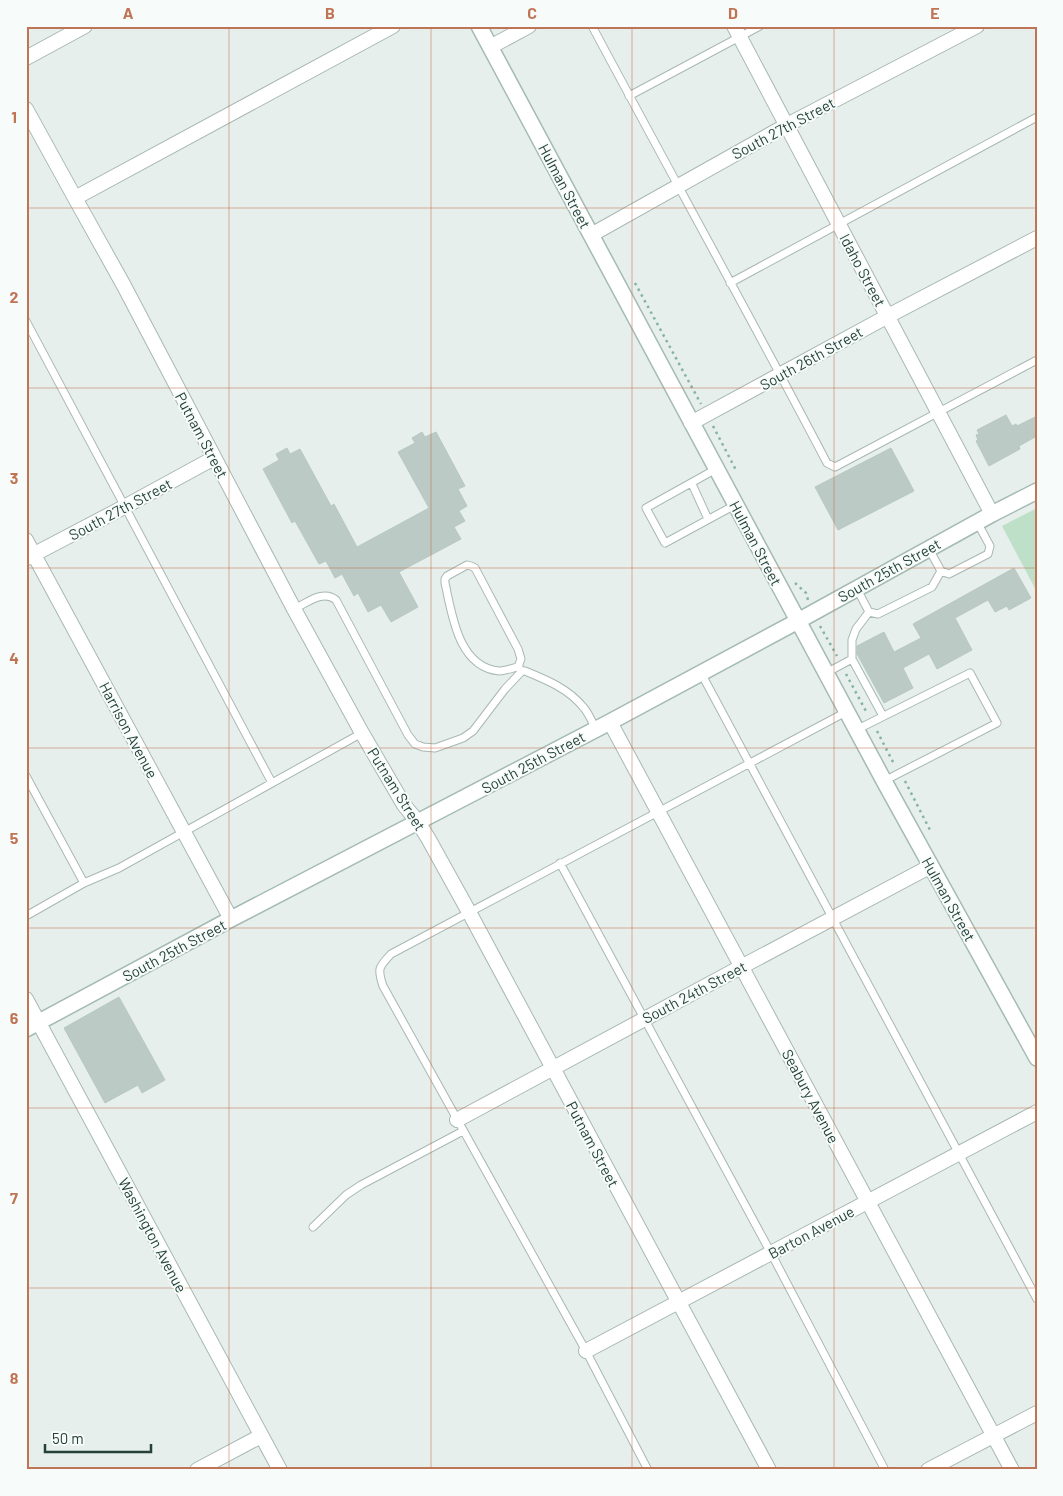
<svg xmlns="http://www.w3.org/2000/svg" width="1063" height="1496" viewBox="0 0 1063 1496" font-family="Barlow,sans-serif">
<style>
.green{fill:#bfe0c8}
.building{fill:#bbcac4;stroke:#b8c9c2}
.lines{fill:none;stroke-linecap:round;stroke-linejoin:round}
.lane-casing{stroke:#a8b8b2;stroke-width:9}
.street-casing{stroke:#a8b8b2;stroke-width:16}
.secondary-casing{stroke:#a4bbb3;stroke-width:18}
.path{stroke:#86b3a5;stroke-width:2.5;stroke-dasharray:2.5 4;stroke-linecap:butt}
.lane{stroke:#fff;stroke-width:7}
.street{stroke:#fff;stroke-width:14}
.secondary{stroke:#fff;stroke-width:15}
.grid{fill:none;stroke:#c07456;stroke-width:1;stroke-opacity:0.55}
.labels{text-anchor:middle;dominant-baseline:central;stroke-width:4;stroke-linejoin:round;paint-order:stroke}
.street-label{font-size:15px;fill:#24423a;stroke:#f7fbf9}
.neatline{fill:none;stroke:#c07456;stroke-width:2}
.grid-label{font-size:16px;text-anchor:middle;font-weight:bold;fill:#c07456}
</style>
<rect width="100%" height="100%" fill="#e6efeb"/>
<!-- green -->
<path class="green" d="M1037,508V592L1002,526Z"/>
<!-- building -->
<path class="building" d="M1006,415L1012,426L1016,424L1017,426L1037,416V436L1019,446L1020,449L989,466L976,441L978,440L976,435L979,434L977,430Z
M422,432L425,437L436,432L465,486L458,489L467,506L459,511L465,521L454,527L461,539L399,572L418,607L391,622L381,605L368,612L358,593L354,596L342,574L335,578L326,561L319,564L295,521L292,523L263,469L279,460L276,454L287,448L290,454L300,449L331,506L334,504L357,547L429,508L398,452L415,443L412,438Z
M891,448L914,491L838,530L815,487Z
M1014,568L1031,598L1009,610L1007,606L995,612L988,600L955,618L972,650L937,669L929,654L903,668L913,688L884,703L857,654V646L884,632L894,652L921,638L913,624Z
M119,997L165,1080L142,1093L138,1085L105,1103L64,1028Z"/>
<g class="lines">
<defs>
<path id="lane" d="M592,26C670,172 750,316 827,463L835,467L1037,360
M629,96L760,26
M730,283L1037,117
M26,321L272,783
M716,469L646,508L665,543L735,505
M692,484L708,519
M929,549L941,571L949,574L988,554L990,546L977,522
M857,589L869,612L878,614L932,587L941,571
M294,609C307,603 323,589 336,600L408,735L415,744L423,747L435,748L463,738L473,731L505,689L522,671
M852,659V640L856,629L869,612
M518,667L521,659L518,649L475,568L471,566L467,565L447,576L445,579V583C452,614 458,667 499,671C505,671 512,668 518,667L522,671H525C547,680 569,689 584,708C589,714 592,722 596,729
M701,673L1037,1299
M826,673L852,659L883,716
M856,730L970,673L997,723L884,781
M26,776L84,883
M560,863L771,1253L885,1470
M26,916L84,883L119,868L362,733
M313,1227L346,1195L361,1185L463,1131
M648,1470L586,1351L383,986C377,968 379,967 391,954L846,712"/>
<path id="street" d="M734,26L992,514
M490,47L529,26
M26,58L85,26
M26,109L75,198L123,284L294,609L362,733L404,805L418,822L428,838L469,912L769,1470
M75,198L393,26
M591,235L787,125L977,26
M691,423L888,316L1037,238
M26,540L231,919
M27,558L126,506L214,458
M610,722L1012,1470
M26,999L280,1470
M457,1120L741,967L931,866
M586,1351L1037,1112
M197,1470L261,1436
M928,1470L1037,1413"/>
<path id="secondary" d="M479,26L884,781L1037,1058
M26,1029L231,919L610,722L798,621L992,514L1037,491"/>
</defs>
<!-- lane casing -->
<use href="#lane" class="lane-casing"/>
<!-- street casing -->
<use href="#street" class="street-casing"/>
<!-- secondary casing -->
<use href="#secondary" class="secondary-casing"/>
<!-- path -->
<path class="path" d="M635,283L701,404
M713,426L737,472
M795,583L806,593L808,600
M820,626L837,656
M846,674L867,713
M877,731L894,764
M905,781L931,832"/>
<!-- lane -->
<use href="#lane" class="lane"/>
<!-- street -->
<use href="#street" class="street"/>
<!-- secondary -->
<use href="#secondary" class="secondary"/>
</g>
<!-- grid -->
<path class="grid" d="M229,26V1470M431,26V1470M632,26V1470M834,26V1470M26,208H1037M26,388H1037M26,568H1037M26,748H1037M26,928H1037M26,1108H1037M26,1288H1037"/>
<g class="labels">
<!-- street labels -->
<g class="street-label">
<text transform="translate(783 128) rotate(-28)">South 27th Street</text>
<text transform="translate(565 186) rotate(62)">Hulman Street</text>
<text transform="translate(863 270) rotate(62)">Idaho Street</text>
<text transform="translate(811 358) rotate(-29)">South 26th Street</text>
<text transform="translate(202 435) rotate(62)">Putnam Street</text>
<text transform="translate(120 509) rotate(-28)">South 27th Street</text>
<text transform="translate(756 543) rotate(62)">Hulman Street</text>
<text transform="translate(889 570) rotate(-29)">South 25th Street</text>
<text transform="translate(129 730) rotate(62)">Harrison Avenue</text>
<text transform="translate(533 762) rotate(-28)">South 25th Street</text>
<text transform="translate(397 789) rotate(58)">Putnam Street</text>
<text transform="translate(949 899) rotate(61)">Hulman Street</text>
<text transform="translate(174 950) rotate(-28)">South 25th Street</text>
<text transform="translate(694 992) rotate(-28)">South 24th Street</text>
<text transform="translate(811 1096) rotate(62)">Seabury Avenue</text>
<text transform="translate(593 1144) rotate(62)">Putnam Street</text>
<text transform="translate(811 1232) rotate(-28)">Barton Avenue</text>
<text transform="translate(153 1235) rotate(62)">Washington Avenue</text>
</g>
</g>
<!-- border -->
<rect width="1063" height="1496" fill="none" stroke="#f7fbf9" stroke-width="55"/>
<!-- scale -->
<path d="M45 1444v8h106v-8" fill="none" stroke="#24423a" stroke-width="2.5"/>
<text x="52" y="1444" font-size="15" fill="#24423a" stroke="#f7fbf9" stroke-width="4" paint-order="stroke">50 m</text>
<rect x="28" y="28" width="1008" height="1440" class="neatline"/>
<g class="grid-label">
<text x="128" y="19">A</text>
<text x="330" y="19">B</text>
<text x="532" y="19">C</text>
<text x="733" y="19">D</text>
<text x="935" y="19">E</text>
<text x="14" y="123">1</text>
<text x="14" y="303">2</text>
<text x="14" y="484">3</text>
<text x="14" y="664">4</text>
<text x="14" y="844">5</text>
<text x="14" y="1024">6</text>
<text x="14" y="1204">7</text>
<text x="14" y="1384">8</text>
</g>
</svg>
